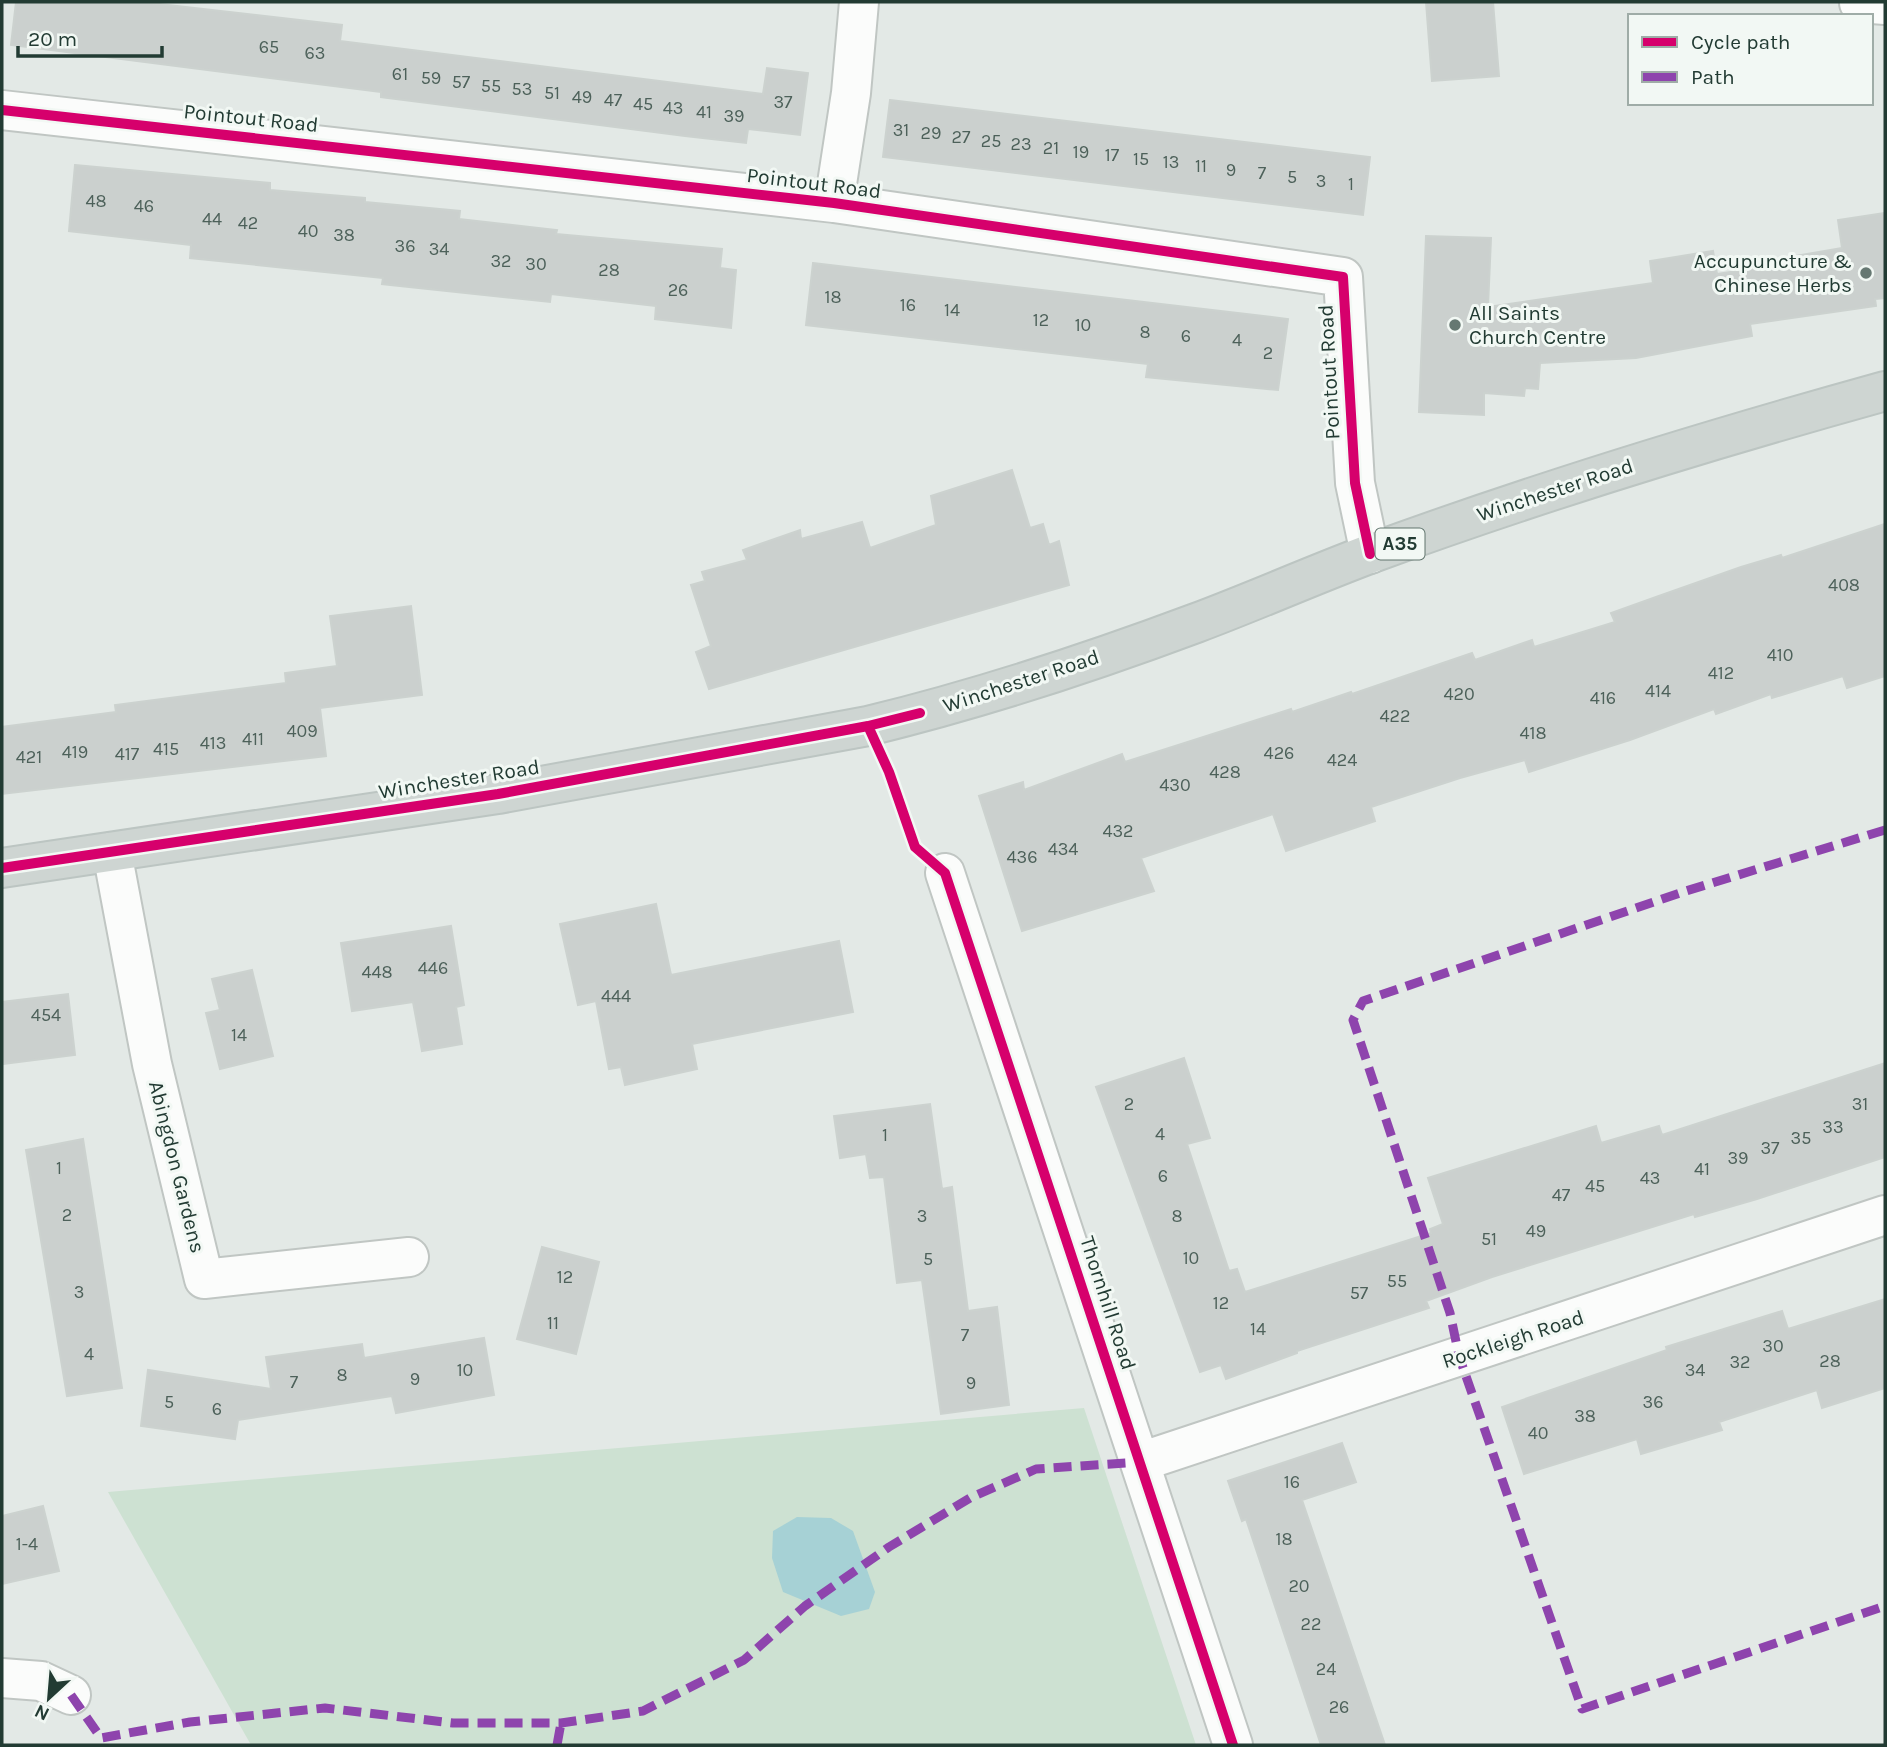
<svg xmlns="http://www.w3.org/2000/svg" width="1887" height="1747" viewBox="0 0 1887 1747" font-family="Karla,sans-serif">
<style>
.green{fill:#cde1d2}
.water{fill:#a6d1d5}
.building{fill:#cbd0ce;stroke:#ccd2cf;stroke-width:2}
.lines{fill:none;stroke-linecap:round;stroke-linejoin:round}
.street-casing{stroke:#c0c6c3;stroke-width:42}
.primary-casing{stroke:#bcc5c2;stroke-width:42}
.street{stroke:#fbfcfb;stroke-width:38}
.primary{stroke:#ced5d2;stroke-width:38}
.quiet{stroke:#8e44ad;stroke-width:9;stroke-dasharray:18 9;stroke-linecap:butt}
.cycleway-casing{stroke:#f2f8f4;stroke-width:15}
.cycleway{stroke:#d6006c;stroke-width:10}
.poi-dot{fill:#667872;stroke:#f2f8f4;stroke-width:2.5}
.labels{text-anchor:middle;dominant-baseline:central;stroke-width:6;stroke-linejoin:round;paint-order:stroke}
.number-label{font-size:18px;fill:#4d615a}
.shield{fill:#f2f8f4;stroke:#60746d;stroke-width:2}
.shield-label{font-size:19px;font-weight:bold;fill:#223b33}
.street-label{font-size:21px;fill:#223b33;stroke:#f2f8f4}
.poi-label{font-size:21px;fill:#223b33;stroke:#f2f8f4;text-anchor:end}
</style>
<rect width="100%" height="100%" fill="#e3e9e6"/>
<!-- green -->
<path class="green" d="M1084,1408L1196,1745H251L108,1492Z"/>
<!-- water -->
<path class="water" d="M797,1517L831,1518L853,1531L875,1592L869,1609L841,1616L783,1592L772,1558L773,1531Z"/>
<!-- building -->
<path class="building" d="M16,2H142L342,25L340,41L763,94L767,68L808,73L800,135L748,129L746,143L685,136L381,97V92L11,45Z
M1426,2H1493L1499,76L1432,81Z
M890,100L1370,157L1363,215L883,157Z
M75,165L270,183V190L365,198V202L460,211L459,219L557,230L556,234L722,249L720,268L736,270L731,328L655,319L656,306L551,294L550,302L382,284L383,278L190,258L191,245L69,231Z
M1885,213V298L1875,299L1876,306L1750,324L1752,336L1636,358L1540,363L1538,389L1525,388L1524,396L1484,393V415L1419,412L1426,236L1491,238L1488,307L1653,283L1650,261L1713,251L1717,274L1796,262L1795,256L1842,248L1838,220Z
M813,263L1288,319L1278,390L1146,377L1148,364L806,325Z
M1012,470L1030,528L1043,524L1049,545L1059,541L1069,585L709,689L696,652L711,646L691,585L705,581L702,572L747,560L743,550L800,530L801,539L862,522L870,548L936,525L931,496Z
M1885,524V676L1847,688L1843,676L1772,698L1771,694L1716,714L1714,709L1630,740L1529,772L1525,760L1460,778L1371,807L1375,821L1286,851L1273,814L1141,858L1154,891L1022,931L979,796L1023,782L1024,790L1122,754L1125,762L1291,709L1292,712L1351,692L1352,694L1472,653L1475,660L1532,640L1534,647L1615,622L1611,613L1656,597L1741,567L1781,555L1782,558Z
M411,606L422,695L320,708L326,756L2,794V727L116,712L115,705L286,683L285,673L337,666L330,616Z
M656,904L671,975L839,941L853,1012L692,1044L697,1069L625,1085L621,1067L609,1069L596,1001L578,1005L560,924Z
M451,926L464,1005L456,1007L462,1044L422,1051L413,1002L352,1011L341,943Z
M252,970L273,1056L220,1069L206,1013L220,1010L212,979Z
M68,994L75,1055L2,1064V1002Z
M1184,1058L1210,1138L1187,1144L1229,1271L1237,1269L1245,1292L1431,1233L1430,1229L1443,1224L1428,1178L1596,1126L1601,1143L1659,1126L1662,1135L1885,1063V1157L1757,1199L1695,1217L1694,1214L1492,1277L1426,1301L1429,1308L1297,1351V1353L1226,1379L1221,1365L1200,1372L1096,1087Z
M930,1104L942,1189L952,1187L968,1311L997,1307L1009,1405L941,1414L922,1280L897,1283L884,1177L870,1178L866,1154L840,1158L834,1116Z
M83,1139L122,1388L67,1396L26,1150Z
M542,1247L599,1262L576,1354L517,1339Z
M1885,1299V1388L1822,1408L1817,1390L1719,1422L1722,1430L1641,1454L1637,1439L1524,1474L1502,1407L1667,1350L1666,1347L1782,1311L1788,1329Z
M484,1338L494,1395L396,1413L392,1396L238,1420L235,1439L141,1426L148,1370L271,1389L266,1357L362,1344L364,1358Z
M1342,1443L1356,1482L1302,1500L1385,1745H1321L1246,1519L1242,1521L1228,1481Z
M43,1506L59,1571L2,1584V1516Z"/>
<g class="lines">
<defs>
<path id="street" d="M1859,3L1885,5
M2,110L834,203L1343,277L1355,483L1370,554
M834,203L851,93L859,2
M112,852L152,1064L204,1279L409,1257
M945,873L1233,1745
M1140,1462L1885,1215
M2,1678L41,1681L71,1695"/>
<path id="primary" d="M2,868L498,794L868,726C979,699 1089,663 1196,623C1255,601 1313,575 1372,553C1541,491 1712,439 1885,391"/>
</defs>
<!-- street casing -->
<use href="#street" class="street-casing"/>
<!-- primary casing -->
<use href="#primary" class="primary-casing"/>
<!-- street -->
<use href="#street" class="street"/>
<!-- primary -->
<use href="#primary" class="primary"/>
<!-- quiet -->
<path class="quiet" d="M1885,830L1686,891L1363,1001L1353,1020L1450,1313L1459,1356L1582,1709L1885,1606
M71,1695L101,1738L190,1722L325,1708L453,1723H561L643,1711L744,1660L805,1606L889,1547L970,1498L1036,1469L1140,1462
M557,1745L561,1723"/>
<defs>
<path id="cycleway" d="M2,110L834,203L1343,277L1355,483L1370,554
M868,726L889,772L915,847L945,873L1233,1745
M2,868L498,794L868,726L920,713"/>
</defs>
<!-- cycleway casing -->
<use href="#cycleway" class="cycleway-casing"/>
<!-- cycleway -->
<use href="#cycleway" class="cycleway"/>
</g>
<!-- markers -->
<g class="poi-dot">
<circle cx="1866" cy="273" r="7"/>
<circle cx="1455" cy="325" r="7"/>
</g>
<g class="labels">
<!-- number labels -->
<g class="number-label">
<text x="269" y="47">65</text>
<text x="315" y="53">63</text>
<text x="400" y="74">61</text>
<text x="431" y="78">59</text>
<text x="461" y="82">57</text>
<text x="491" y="86">55</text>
<text x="522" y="89">53</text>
<text x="552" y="93">51</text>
<text x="582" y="97">49</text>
<text x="613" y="100">47</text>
<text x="783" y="102">37</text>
<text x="643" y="104">45</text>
<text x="673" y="108">43</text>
<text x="704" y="112">41</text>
<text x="734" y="116">39</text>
<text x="901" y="130">31</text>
<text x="931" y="133">29</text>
<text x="961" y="137">27</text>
<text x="991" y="141">25</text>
<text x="1021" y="144">23</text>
<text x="1051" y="148">21</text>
<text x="1081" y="152">19</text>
<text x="1112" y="155">17</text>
<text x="1141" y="159">15</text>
<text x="1171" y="162">13</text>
<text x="1201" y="166">11</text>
<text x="1231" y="170">9</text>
<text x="1262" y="173">7</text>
<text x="1292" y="177">5</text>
<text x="1321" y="181">3</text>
<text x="1351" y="184">1</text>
<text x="96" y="201">48</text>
<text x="144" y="206">46</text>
<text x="212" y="219">44</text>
<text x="248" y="223">42</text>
<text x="308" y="231">40</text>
<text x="344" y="235">38</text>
<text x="405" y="246">36</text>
<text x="439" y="249">34</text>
<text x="501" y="261">32</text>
<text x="536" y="264">30</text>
<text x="609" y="270">28</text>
<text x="678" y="290">26</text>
<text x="833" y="297">18</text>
<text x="908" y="305">16</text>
<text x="952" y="310">14</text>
<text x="1041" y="320">12</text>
<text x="1083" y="325">10</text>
<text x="1145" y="332">8</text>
<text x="1186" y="336">6</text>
<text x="1237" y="340">4</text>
<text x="1268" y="353">2</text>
<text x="1844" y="585">408</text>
<text x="1780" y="655">410</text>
<text x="1721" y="673">412</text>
<text x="1658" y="691">414</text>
<text x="1459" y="694">420</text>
<text x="1603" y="698">416</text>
<text x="1395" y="716">422</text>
<text x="302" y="731">409</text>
<text x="1533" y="733">418</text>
<text x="253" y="739">411</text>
<text x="213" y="743">413</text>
<text x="166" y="749">415</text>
<text x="75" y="752">419</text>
<text x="1279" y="753">426</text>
<text x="127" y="754">417</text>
<text x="29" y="757">421</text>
<text x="1342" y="760">424</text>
<text x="1225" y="772">428</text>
<text x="1175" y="785">430</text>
<text x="1118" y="831">432</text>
<text x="1063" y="849">434</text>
<text x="1022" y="857">436</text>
<text x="433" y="968">446</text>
<text x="377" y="972">448</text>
<text x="616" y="996">444</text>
<text x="46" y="1015">454</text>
<text x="239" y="1035">14</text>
<text x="1129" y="1104">2</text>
<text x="1860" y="1104">31</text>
<text x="1833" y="1127">33</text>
<text x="1160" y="1134">4</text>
<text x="885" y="1135">1</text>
<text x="1801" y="1138">35</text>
<text x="1770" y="1148">37</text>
<text x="1738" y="1158">39</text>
<text x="59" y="1168">1</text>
<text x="1702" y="1169">41</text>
<text x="1163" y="1176">6</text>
<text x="1650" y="1178">43</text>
<text x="1595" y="1186">45</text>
<text x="1561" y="1195">47</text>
<text x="67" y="1215">2</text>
<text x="922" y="1216">3</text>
<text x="1177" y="1216">8</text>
<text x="1536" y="1231">49</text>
<text x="1489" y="1239">51</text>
<text x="1191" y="1258">10</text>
<text x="928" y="1259">5</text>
<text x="565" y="1277">12</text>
<text x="1397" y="1281">55</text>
<text x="79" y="1292">3</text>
<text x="1359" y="1293">57</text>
<text x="1221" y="1303">12</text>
<text x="553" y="1323">11</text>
<text x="1258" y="1329">14</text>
<text x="965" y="1335">7</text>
<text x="1773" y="1346">30</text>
<text x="89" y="1354">4</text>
<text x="1830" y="1361">28</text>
<text x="1740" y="1362">32</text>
<text x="465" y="1370">10</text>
<text x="1695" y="1370">34</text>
<text x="342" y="1375">8</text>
<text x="415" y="1379">9</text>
<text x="294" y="1382">7</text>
<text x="971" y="1383">9</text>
<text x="169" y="1402">5</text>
<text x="1653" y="1402">36</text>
<text x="217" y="1409">6</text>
<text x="1585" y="1416">38</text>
<text x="1538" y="1433">40</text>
<text x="1292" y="1482">16</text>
<text x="1284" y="1539">18</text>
<text x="27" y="1544">1-4</text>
<text x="1299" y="1586">20</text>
<text x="1311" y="1624">22</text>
<text x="1326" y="1669">24</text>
<text x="1339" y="1707">26</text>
</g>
<!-- shield labels -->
<rect class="shield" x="1375.5" y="528.5" width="49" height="31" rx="5"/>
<g class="shield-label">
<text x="1400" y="544">A35</text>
</g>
<!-- street labels -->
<g class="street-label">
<text transform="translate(251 118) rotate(6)">Pointout Road</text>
<text transform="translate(814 183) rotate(7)">Pointout Road</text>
<text transform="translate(1329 372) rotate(-93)">Pointout Road</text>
<text transform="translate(1555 490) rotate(-18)">Winchester Road</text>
<text transform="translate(1021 681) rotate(-18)">Winchester Road</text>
<text transform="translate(459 779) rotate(-9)">Winchester Road</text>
<text transform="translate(177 1167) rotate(76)">Abingdon Gardens</text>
<text transform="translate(1108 1303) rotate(72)">Thornhill Road</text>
<text transform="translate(1513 1339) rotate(-18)">Rockleigh Road</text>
</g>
<!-- poi labels -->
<g class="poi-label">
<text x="1852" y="261">Accupuncture &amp;<tspan x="1852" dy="24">Chinese Herbs</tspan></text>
<text x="1469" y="313" text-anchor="start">All Saints<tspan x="1469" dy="24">Church Centre</tspan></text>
</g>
</g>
<!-- border -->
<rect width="1887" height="1747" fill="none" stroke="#223b33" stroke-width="7"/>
<!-- legend -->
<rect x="1628" y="14" width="245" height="91" fill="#f2f8f4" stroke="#9faca7" stroke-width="2"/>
<rect x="1642" y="37" width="35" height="10" fill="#d6006c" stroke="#9faca7" stroke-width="2"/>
<text x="1691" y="49" font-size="21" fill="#223b33">Cycle path</text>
<rect x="1642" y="72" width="35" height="10" fill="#8e44ad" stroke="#9faca7" stroke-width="2"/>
<text x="1691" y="84" font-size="21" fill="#223b33">Path</text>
<!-- north arrow -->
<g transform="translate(49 1698) rotate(206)" stroke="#f2f8f4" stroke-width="5" paint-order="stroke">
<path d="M0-5L12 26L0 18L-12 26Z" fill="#223b33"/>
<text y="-10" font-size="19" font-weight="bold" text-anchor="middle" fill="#223b33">N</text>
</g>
<!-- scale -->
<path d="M18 46v10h144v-10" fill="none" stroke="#223b33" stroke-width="3.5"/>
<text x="28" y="46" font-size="21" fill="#223b33" stroke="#f2f8f4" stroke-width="5" paint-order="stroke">20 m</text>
</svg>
